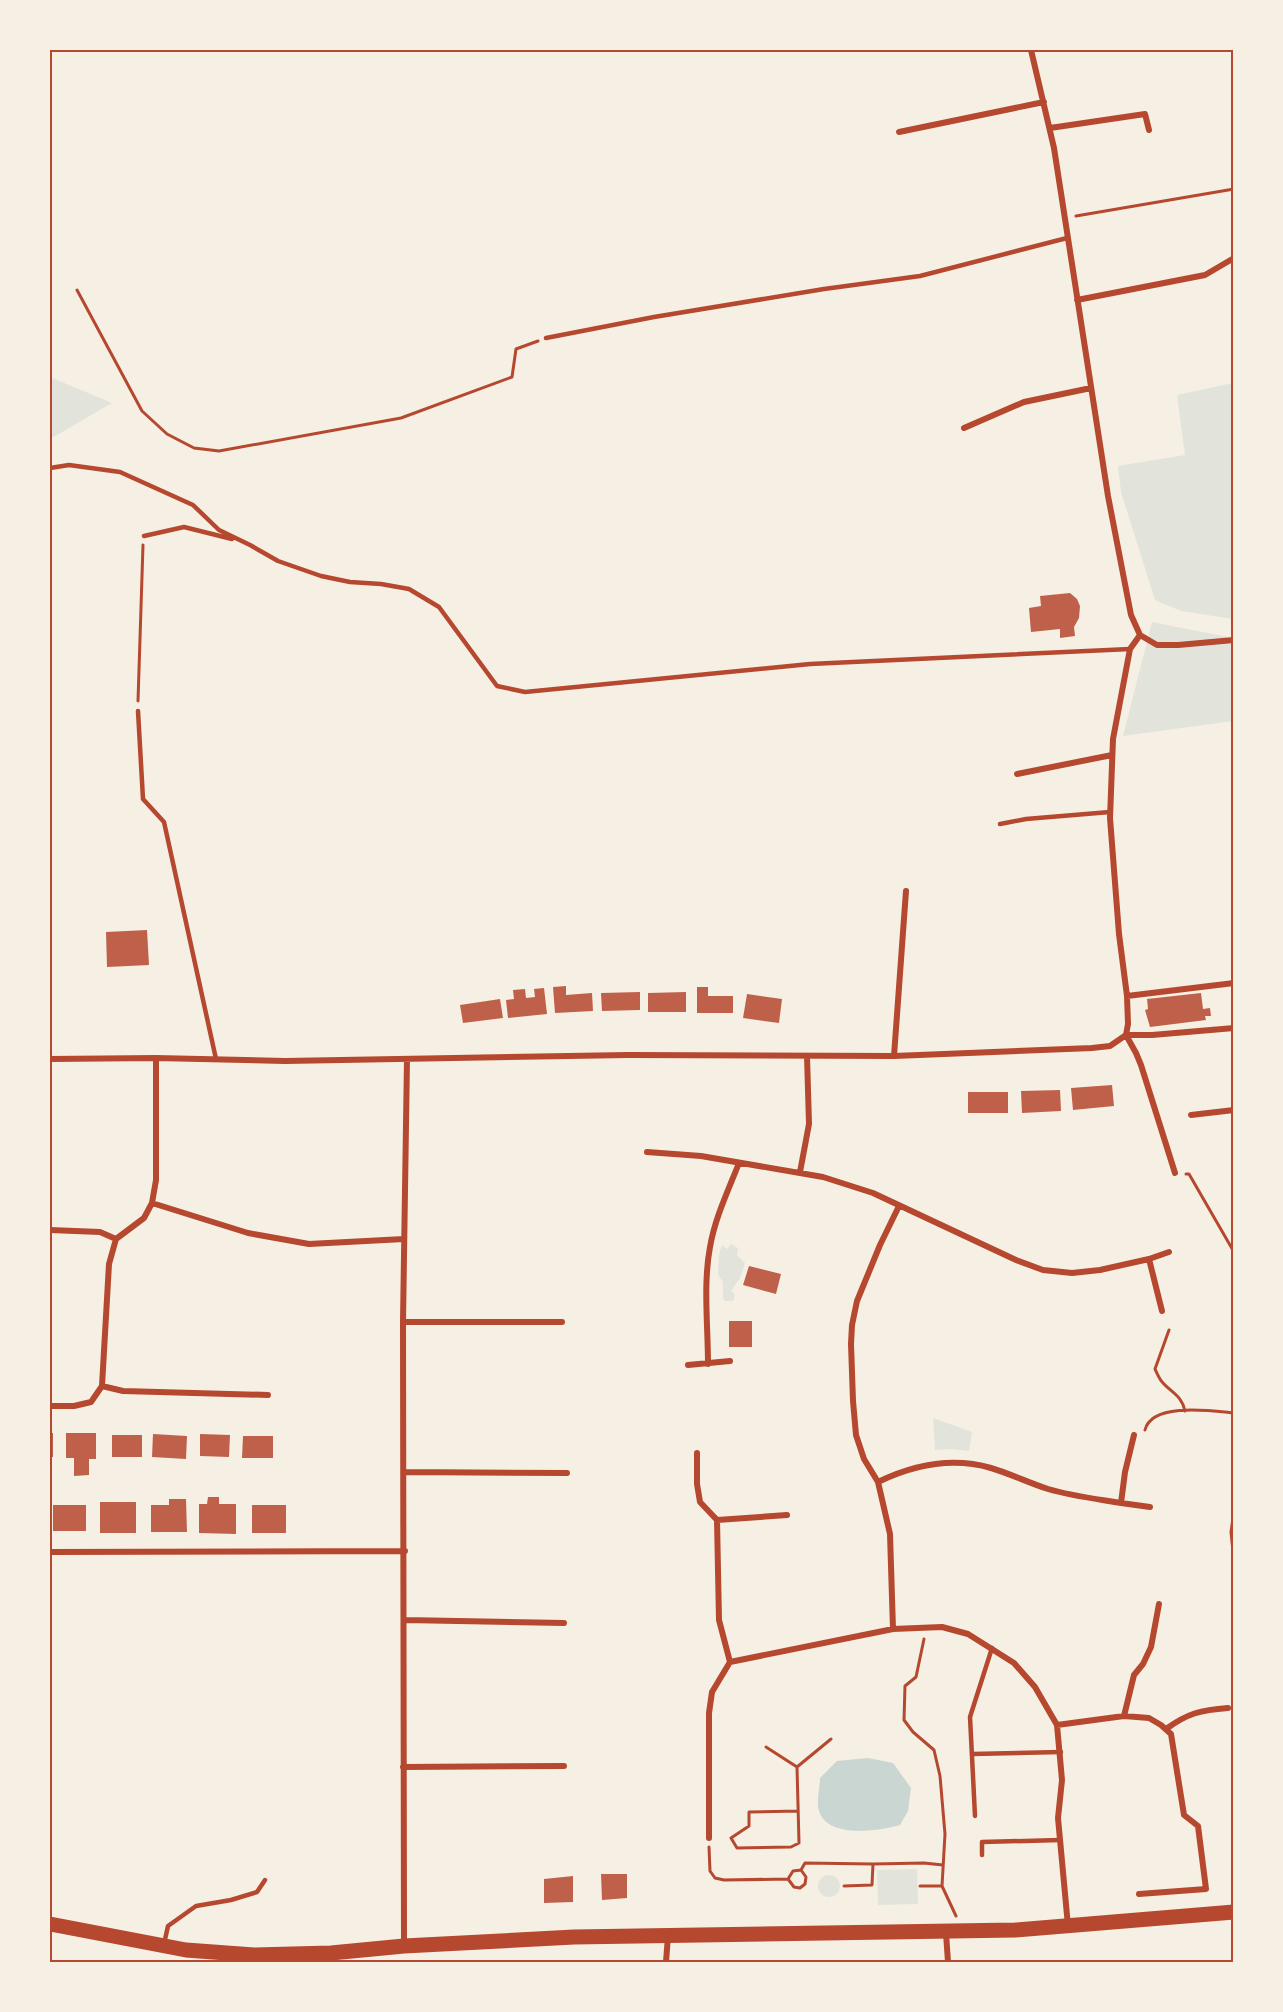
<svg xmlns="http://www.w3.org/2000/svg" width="1283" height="2012" viewBox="0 0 1283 2012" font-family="'IBM Plex Sans',sans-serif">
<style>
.green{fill:#e2e4dc}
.water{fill:#c9d6d2}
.building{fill:#bf614a}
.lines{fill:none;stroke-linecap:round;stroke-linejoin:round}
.path{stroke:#b5482f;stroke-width:3}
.service{stroke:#b5482f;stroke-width:4.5}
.minor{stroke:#b5482f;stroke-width:6}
.primary{stroke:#b5482f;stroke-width:15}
.neatline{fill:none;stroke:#b5482f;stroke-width:2}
</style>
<rect width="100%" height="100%" fill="#f6efe4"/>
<!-- green -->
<path class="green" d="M50,377L112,403L50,439Z
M1233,383H1234L1233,619L1181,611L1155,600L1121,492L1118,466L1185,455L1177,395Z
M1152,622L1233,638V721L1123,736Z
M731,1244L738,1248L737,1255L745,1263L740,1278L731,1291L735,1295L733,1301H725L723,1298V1282L718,1275L719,1255L722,1245L727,1249Z
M933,1418L972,1432L969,1451L952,1449L935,1450Z
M917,1869L918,1904L878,1905L877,1870Z
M818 1886a11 11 0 1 1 22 0a11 11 0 1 1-22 0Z"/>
<!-- water -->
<path class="water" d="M868,1758L893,1763L911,1788L908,1811L900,1825C879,1831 828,1839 819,1811C816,1802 820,1787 820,1778L837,1761Z"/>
<!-- building -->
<path class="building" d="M1070,593L1077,599L1080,606L1079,618L1074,627L1075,636L1060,638V629L1031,632L1029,608L1041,606L1040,596Z
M147,930L149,965L107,967L106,932Z
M566,986V995L592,993L593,1011L555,1013L553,987Z
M697,987H708V996H733V1013H697Z
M544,988L547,1014L508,1018L506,1000L514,999L513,990L525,989L526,998L535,997L534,989Z
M640,992V1010L602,1011L601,993Z
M686,992V1012H648V993Z
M1201,993L1203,1009L1210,1008L1211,1016H1205L1206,1020L1150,1027L1145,1010L1148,1009L1147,999Z
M747,994L782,999L779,1023L743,1018Z
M500,999L503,1018L463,1023L460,1005Z
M1112,1085L1114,1106L1073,1110L1071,1088Z
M1060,1090L1061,1111L1022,1113L1021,1091Z
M968,1092H1008V1113H968Z
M749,1266L781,1274L776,1294L743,1285Z
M729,1321H752V1347H729Z
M50,1433H53V1457H50Z
M66,1433H96V1459H89V1475L74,1476V1458H66Z
M153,1434L187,1436L186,1459L152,1457Z
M200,1434L230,1435L229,1457L200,1456Z
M112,1435H142V1457H112Z
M243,1436H273V1458H242Z
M208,1497H219V1504H236V1534L199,1533V1504H207Z
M169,1499H186L187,1532H151V1505H169Z
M100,1502H136V1533H100Z
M53,1505H86V1531H53Z
M252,1505H286V1533H252Z
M601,1874H627V1898L602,1900Z
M573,1876V1902L544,1903V1879Z"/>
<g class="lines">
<!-- path -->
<path class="path" d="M1076,216L1234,189
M77,290L142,411L167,434L194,448L219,451L401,418L512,377L516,349L538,341
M138,701L143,545
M1186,1174H1189L1234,1252
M1169,1330L1155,1369C1157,1373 1159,1379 1163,1383C1172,1393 1182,1396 1185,1411
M1145,1430C1152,1402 1212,1411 1234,1413
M1234,1511L1231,1532L1234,1561
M924,1639L916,1677L905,1686L904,1720L913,1732L934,1750L940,1776L945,1834L942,1886L956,1916
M766,1747L797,1767L831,1739
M797,1767L799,1843L791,1847L737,1848L731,1838L749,1826V1812L798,1811
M709,1847L710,1871L715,1878L724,1880L788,1879
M801,1870L793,1871L788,1879L794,1887L800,1888L805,1884L806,1877L801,1870L805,1863L873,1864
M844,1886L872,1885L873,1864L924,1863L943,1865
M920,1886H942"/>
<!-- service -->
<path class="service" d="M546,338L654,317L824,289L920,276L1067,238
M50,468L69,465L120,472L193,505L219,530L250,545L278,561L321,576L350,582L381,584L409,589L439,607L497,686L525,692L810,664L1130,649
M144,536L184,527L232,539
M138,711L143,799L164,822L216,1059
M1000,824L1026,819L1110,812
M972,1754L1061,1752
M975,1816L970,1717L992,1648
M982,1855V1842L1060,1840
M164,1944L168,1926L196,1906L231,1900L257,1892L265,1880"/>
<!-- minor -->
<path class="minor" d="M1031,50L1054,148L1108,496L1131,615L1140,635L1157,645H1178L1234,640
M1050,128L1145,114L1149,130
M899,132L1044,102
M1077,300L1205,275L1234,258
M964,428L1024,402L1091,388
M1017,774L1112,755
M1127,996L1234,983
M1126,1035L1128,1024L1127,996L1119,934L1110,818L1113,739L1130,649L1140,635
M1126,1035L1136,1053L1141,1065L1175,1173
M1126,1035H1152L1234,1028
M894,1056L906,891
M50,1059L156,1058L285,1061L628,1055L894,1056L1092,1048L1110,1046L1126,1035
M1191,1115L1234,1110
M647,1152L701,1156L823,1177L873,1193L1016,1260L1043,1270L1072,1273L1100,1270L1149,1259L1162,1311
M800,1172L809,1124L807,1056
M152,1203L248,1233L309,1244L404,1239
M50,1230L100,1232L116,1239
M1149,1259L1169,1252
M403,1322H562
M708,1364C708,1326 703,1284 710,1247C715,1218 728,1191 739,1163
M688,1365L730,1361
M102,1386L123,1391L268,1395
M50,1406H74L91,1402L102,1386L109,1264L116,1239L144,1218L152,1203L156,1180V1058
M697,1453V1484L700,1502L717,1520L719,1620L730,1662
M404,1472L567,1473
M878,1482C913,1465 953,1457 991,1468C1011,1474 1029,1483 1048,1489C1072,1496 1097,1499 1121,1503L1125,1472L1134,1435
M1121,1503L1150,1507
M717,1520L787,1515
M50,1552L405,1551
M405,1620L564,1623
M893,1629L890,1534L878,1482L864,1459L856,1435L853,1401L851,1344L852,1325L857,1301L880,1245L899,1206
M1124,1716L1149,1718L1161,1725L1171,1734L1184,1815L1198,1826L1206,1889L1139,1894
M1057,1725L1124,1716L1134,1675L1143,1664L1151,1647L1159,1604
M1166,1729C1188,1713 1201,1710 1228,1708
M403,1767L564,1766
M709,1838V1713L712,1692L730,1662L893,1629L942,1627L968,1634L1014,1663L1035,1687L1057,1725L1062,1780L1058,1818L1068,1926
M946,1933L948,1962
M404,1945L403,1322L407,1059
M666,1962L668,1936"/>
<!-- primary -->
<path class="primary" d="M50,1924L186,1950L254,1955L331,1953L404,1946L574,1937L1015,1930L1234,1912"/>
</g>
<!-- border -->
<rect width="1283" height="2012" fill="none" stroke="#f6efe4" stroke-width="102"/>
<rect x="51" y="51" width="1181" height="1910" class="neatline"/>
</svg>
